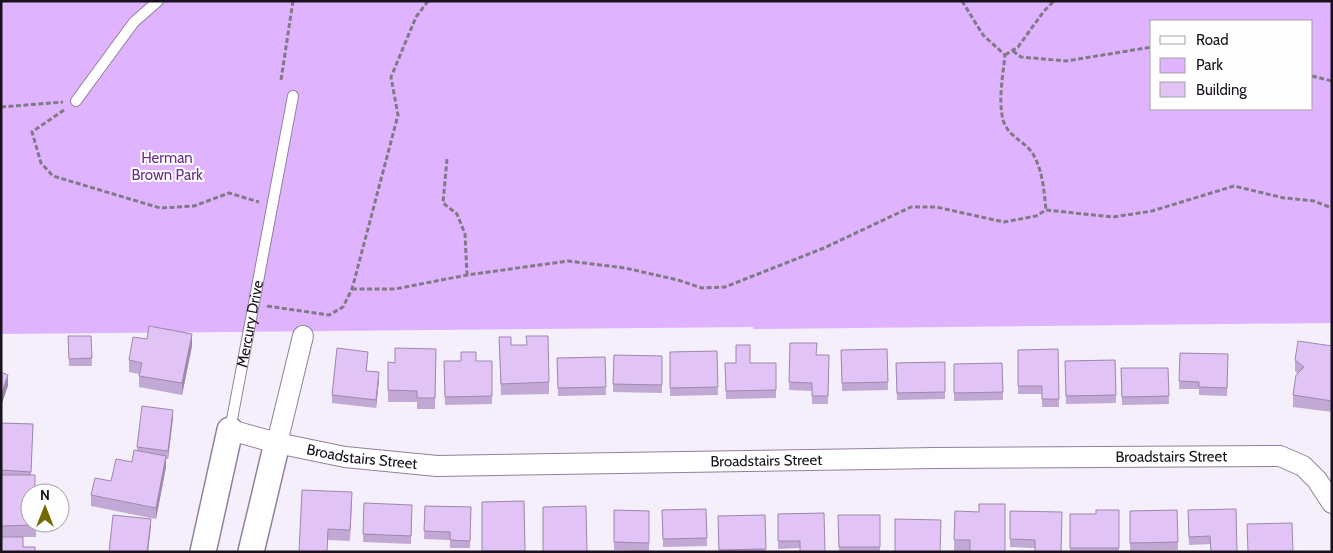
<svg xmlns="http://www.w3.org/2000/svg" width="1333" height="553" viewBox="0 0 1333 553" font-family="Cabin,sans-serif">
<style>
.green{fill:#e0b3fe;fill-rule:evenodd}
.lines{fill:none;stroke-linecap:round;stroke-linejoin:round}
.service-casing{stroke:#91809d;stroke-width:12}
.minor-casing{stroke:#91809d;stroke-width:22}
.tertiary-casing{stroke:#91809d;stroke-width:28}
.path{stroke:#817a86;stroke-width:3;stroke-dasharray:5 2.5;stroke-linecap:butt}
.service{stroke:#fff;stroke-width:10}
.minor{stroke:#fff;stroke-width:20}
.tertiary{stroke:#fff;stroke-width:25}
.wall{fill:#c2a8d4}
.shaded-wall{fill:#9e88ac}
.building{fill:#e1c3f6;stroke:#9e88ac}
.labels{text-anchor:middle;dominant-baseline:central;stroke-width:4;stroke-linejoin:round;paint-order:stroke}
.park-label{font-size:15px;fill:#6b2d8e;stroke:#fefefe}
.street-label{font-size:15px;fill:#19121d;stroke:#fefefe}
</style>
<rect width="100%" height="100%" fill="#f5eefb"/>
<!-- green -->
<path class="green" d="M1,1H1332V323L753,329V327L1,334ZM1152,21H1312V109H1152Z"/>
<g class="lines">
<defs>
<g id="service">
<path d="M76,101L134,22L158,1"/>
<path id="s1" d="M230,430L293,96"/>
</g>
<g id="minor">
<path id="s2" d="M230,430L277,443L345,457L437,466L935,458L1280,456L1303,466L1317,480L1332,503"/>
<path d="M277,443L303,336"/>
</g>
<path id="tertiary" d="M203,552L230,430
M251,552L277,443"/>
</defs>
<!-- service casing -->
<use href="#service" class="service-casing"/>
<!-- minor casing -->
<use href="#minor" class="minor-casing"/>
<!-- tertiary casing -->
<use href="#tertiary" class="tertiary-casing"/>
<!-- path -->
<path class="path" d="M962,1L983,35L1005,55C1003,76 998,99 1003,120C1008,137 1025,141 1033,154C1043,171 1044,192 1046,210
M1013,51L1021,57L1066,61L1152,47
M1005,55L1018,47L1044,11L1054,1
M1312,76L1332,81
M281,80L293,1
M1,107L63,102
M64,110L32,132L41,163L53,176L160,208L194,206L229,193L259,202
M447,159L443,203L457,214L465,234L467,275
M352,289H395L467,275L568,261L625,268L678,280L702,288L725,287L824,248L911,207H936L1004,222L1036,216L1046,210L1113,217L1152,211L1234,186L1284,198L1314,201L1332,208
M267,306L329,315L343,307L352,289L398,115L391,77L416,17L428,1"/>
<!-- service -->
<use href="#service" class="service"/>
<!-- minor -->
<use href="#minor" class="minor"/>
<!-- tertiary -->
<use href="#tertiary" class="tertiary"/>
</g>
<!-- wall -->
<path class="wall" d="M68,336H91L92,366H69Z
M499,337L511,345L549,382V394L501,395Z
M790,343L817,355H829L828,404H812V391L789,390Z
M192,346L182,395L139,387V374L129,372V360Z
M1332,346V412L1293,407V395L1298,374L1295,371V360Z
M436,349L435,409H417V402H388V362L395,363Z
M887,349L888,390L842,391L841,350Z
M1058,349L1059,407H1042V394H1018V350Z
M717,351L718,395L670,396V352Z
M1180,353L1228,354L1227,396L1199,395V389H1179Z
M614,355L662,356V393L613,392Z
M605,357L606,395L558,396L557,358Z
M368,360L366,371L379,380L376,408L332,403V395Z
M1115,360L1116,403L1066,404L1065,361Z
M444,361H492V404L445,405Z
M945,362V399L897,400L896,363Z
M725,363H776V398L726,399Z
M1002,363L1003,400L954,401V364Z
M1121,368H1168L1169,404L1122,405Z
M173,418L168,459H166V467L156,519L91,506V495L111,481L132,462L137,450V447Z
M1,423L33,424L31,475L36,523V537H5L23,547L1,552Z
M524,501L525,552H482V502Z
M364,503L412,513L411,544L363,542Z
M352,504L350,541L328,540L299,552Z
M1005,504L970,551H954L955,511L979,512Z
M425,506L471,507L470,548H450V540L424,539Z
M706,509L707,546L663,547L662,510Z
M614,510L649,511V551L614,550Z
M1119,510V552H1070V514H1096Z
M1177,510L1178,550L1130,551V511Z
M1188,510L1237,552L1210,544L1189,545Z
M1062,512L1035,548L1010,547V539Z
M824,513L800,548L778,549V514Z
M765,515L766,552H719L718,516Z
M838,515H880V552H839Z"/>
<!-- shaded-wall -->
<path class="shaded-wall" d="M192,334V346L182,395V383Z
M379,372V380L376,408V400Z
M8,375V386L1,406V395Z
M173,410V418L168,459V451Z
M166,456V467L156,519V508Z
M151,519V527L148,552H147Z"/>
<!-- building -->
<path class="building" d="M149,326L192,334L182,383L139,376L142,363L129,360L133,337L147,339Z
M68,336H91L92,358L69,359Z
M526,336H548L549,382L501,384L499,337H511V345H527Z
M1298,341L1332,346V401L1293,395L1296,375L1304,367L1295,360Z
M790,343H817L816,355H829L828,396H812V383L789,382Z
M736,345H750V363H776V390L726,391L725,363H736Z
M337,348L368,352L366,371L379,372L376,400L332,395Z
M395,348L436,349L435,398H417V391L388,390V362L395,363Z
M887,349L888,382L842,383L841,350Z
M1058,349L1059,399H1042V386H1018V350Z
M717,351L718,387L670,388V352Z
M461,352H476V361H492V396L445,397L444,361H461Z
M1180,353L1228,354L1227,388L1199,387V382L1179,381Z
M614,355L662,356V385L613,384Z
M605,357L606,387L558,388L557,358Z
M1115,360L1116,395L1066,396L1065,361Z
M945,362V392L897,393L896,363Z
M1002,363L1003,392L954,393V364Z
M1121,368H1168L1169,396L1122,397Z
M1,372L8,375L1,395Z
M142,406L173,410L168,451L137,447Z
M1,423L33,424L31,472L1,470Z
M134,450L166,456L156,508L91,495L95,478L111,481L116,459L132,462Z
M1,475H35V493H30V523H36V525L1,526Z
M302,490L352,492L350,530L328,529L327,552H299Z
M524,501L525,551H482V502Z
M364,503L412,505L411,536L363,534Z
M979,504H1005V552H970V540H954L955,511L979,512Z
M425,506L471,507L470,541L450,540V532L424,531Z
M586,506L587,552H543V507Z
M706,509L707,538L663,539L662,510Z
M1236,509L1237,552H1211L1210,536L1189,537L1188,510Z
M614,510L649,511V543L614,542Z
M1096,510H1119V548H1070V514H1096Z
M1177,510L1178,542L1130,543V511Z
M1010,511L1062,512L1061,552H1035V540L1010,539Z
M824,513L825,552H800V541H778V514Z
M113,515L151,519L147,552H109Z
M765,515L766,549L719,550L718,516Z
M838,515H880V547H839Z
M895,519L941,520L940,552H895Z
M1292,523L1293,552H1248L1247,524Z
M1,537H23V547H35V552H1Z"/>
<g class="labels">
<!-- park labels -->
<g class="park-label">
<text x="167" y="158">Herman<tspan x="167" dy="17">Brown Park</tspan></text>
</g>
<!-- street labels -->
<g class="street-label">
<text stroke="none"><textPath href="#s1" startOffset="108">Mercury Drive</textPath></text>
<text stroke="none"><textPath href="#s2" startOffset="135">Broadstairs Street</textPath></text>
<text stroke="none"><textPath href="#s2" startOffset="945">Broadstairs Street</textPath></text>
<text stroke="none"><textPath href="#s2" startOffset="540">Broadstairs Street</textPath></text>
</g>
</g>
<!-- border -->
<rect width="1333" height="553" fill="none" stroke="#19121d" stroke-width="5"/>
<!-- legend -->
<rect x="1150" y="20" width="162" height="90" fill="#fefefe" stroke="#a2a0a4"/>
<rect x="1160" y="36" width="25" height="8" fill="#ffffff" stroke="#a2a0a4"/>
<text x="1196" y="45" font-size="15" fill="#19121d">Road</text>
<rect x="1160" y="58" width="25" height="15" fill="#e0b3fe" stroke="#a2a0a4"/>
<text x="1196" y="70" font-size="15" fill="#19121d">Park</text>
<rect x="1160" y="82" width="25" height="15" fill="#e1c3f6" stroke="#a2a0a4"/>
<text x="1196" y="95" font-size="15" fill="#19121d">Building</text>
<!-- north arrow -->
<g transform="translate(45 508)"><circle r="24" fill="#fefefe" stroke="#a2a0a4"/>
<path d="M0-4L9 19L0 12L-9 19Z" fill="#756800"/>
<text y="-8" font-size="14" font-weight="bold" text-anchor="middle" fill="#19121d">N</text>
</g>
</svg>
